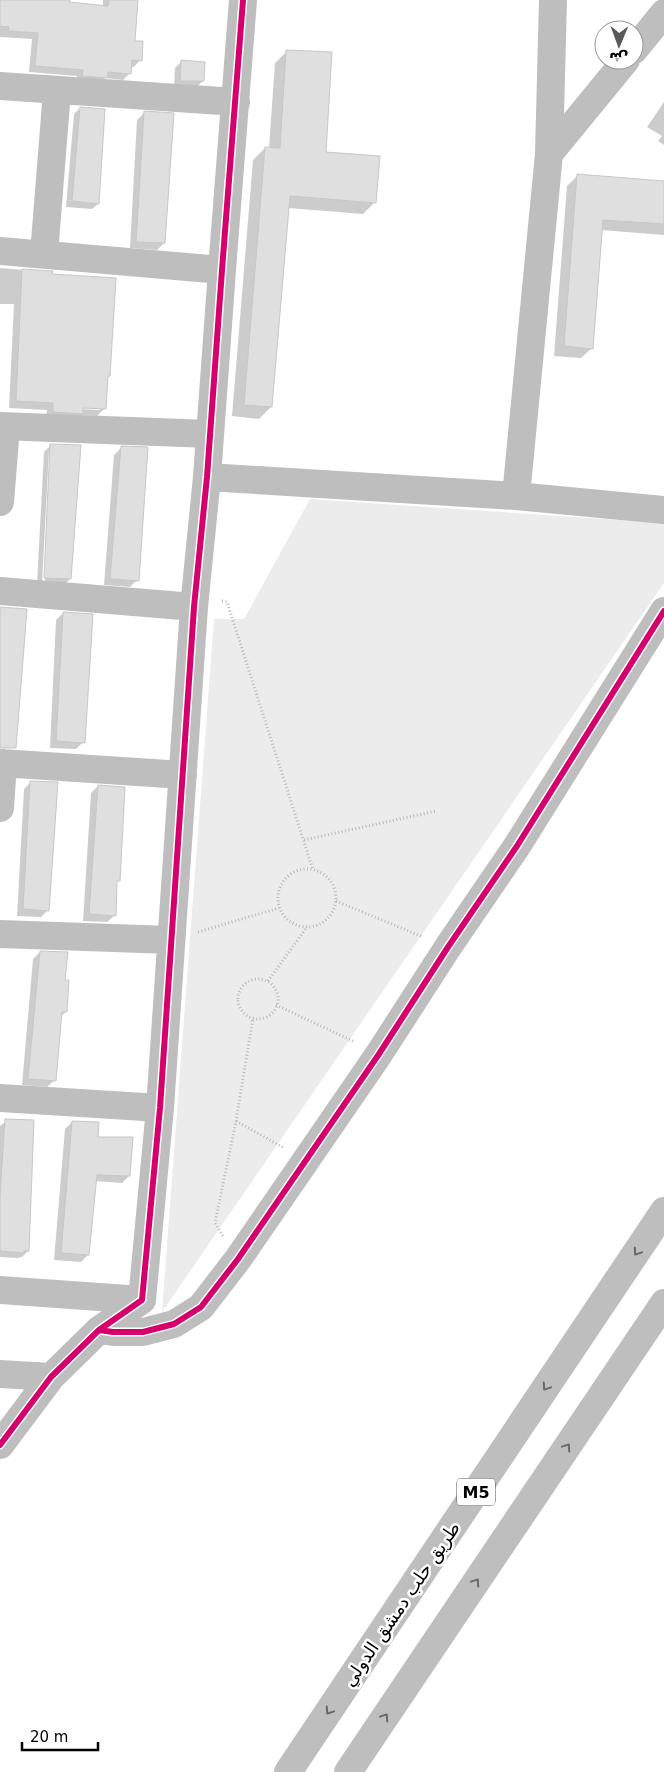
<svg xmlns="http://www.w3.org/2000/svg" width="664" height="1772" viewBox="0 0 664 1772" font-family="'DejaVu Sans',Vazirmatn,sans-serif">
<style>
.green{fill:#ececec}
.shadow{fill:#0003;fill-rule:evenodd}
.building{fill:#dfdfdf;stroke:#c7c7c7}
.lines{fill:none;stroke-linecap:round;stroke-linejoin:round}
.path{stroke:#b9b9b9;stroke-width:3;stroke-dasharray:1 2.5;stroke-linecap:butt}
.minor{stroke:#bebebe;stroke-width:28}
.motorway{stroke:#bebebe;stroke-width:28}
.cycleway-casing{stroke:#fff;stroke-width:9}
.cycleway{stroke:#d6006c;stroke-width:6}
.oneway{stroke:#686868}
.labels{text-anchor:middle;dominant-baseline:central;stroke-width:5;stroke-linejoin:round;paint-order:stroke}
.shield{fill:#fff;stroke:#4c4c4c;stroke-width:1}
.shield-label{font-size:16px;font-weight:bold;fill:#000}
.street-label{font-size:18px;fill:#000;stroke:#fff}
</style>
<rect width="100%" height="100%" fill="#fff"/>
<!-- green -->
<path class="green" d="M310,499L664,523V583L162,1312L214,619H244Z"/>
<!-- shadow -->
<path class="shadow" d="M0,0H68V4L103,7V0H137L133,42L140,60L134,67H131L130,73L123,80L105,78L100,84L76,82L77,76L29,72L32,39L0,37Z
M287,51L325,153L375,202L363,214L288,208L271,407L259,419L232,416L253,160L265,148H269L275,63Z
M182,61L203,81L196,88L174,87L175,68Z
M664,102V145L658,141L662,136L647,127Z
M80,108L98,204L92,209L66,207L74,114Z
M144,113L164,243L157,250L130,248L137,120Z
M577,176L664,182V235L601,230L592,348L581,358L554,356L567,186Z
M0,268L51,272V275L107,377L104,409L97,416L80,415L75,420L46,419L47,410L9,408L14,304H0ZM77,406L100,408V410L77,409Z
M51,445L70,579L63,586L37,584L44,452ZM49,450H51L45,584H42Z
M121,448L137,580L130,587L104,585L114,455Z
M63,613L83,742L76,749L50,748L56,620Z
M31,782L48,910L41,917L17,916L24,789Z
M98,786L118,881L116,883L115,915L107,922L83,921L91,793Z
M40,952L64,981L66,1012L60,1017L55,1080L47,1087L22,1085L33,959Z
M6,1121L28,1251L22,1257L17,1258L0,1257V1126Z
M72,1122L129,1176L122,1183L95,1181L88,1255L81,1262L54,1260L65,1129Z"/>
<!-- building -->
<path class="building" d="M0,0H70L69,2L108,6L109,0H138L135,41H143L142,61L132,60L131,74L108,72L107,78L82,76L83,70L35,66L38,33L8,31L9,27L0,26Z
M286,50L332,52L326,152L380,156L376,203L290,196L272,407L244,405L265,147L280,148Z
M181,60L205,62L204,81H180Z
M80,107L105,109L99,204L72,201Z
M144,111L174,113L165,243L136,242Z
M577,174L664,181V224L603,220L593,349L564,346Z
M22,269L53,271L52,274L116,278L110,376H108L106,409L83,408V414L53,412V403L16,401Z
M50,444L81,445L71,579L44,578Z
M121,446L148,447L139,581L110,579Z
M0,607L27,609L16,748H0Z
M63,612L93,614L85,743L56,741Z
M30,781L58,782L49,911L23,909Z
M98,785L125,787L120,881H117L116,916L89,914Z
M40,951L68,952L65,980H69L67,1012H62L56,1081L28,1079Z
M5,1119L34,1120L29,1251H24V1253L0,1251V1196Z
M72,1121L99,1122L98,1137H133L130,1176L97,1175L89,1255L61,1253Z"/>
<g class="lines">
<!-- path -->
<path class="path" d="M222,601L227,602L313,870
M304,840L436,811
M278 898a29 29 0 1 1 58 0a29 29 0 1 1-58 0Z
M336,901L423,937
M198,932L279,908
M238 999a20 20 0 1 1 40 0a20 20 0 1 1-40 0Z
M268,981L307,927
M276,1005L355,1042
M236,1121L284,1148
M223,1236L215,1223L236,1121L253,1018"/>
<!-- minor -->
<path class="minor" d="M634,50L664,13
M0,86L236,102
M549,154L626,60
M0,251L222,270
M44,254L57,91
M0,426L209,434
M207,477L516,496L664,510
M516,496L549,154L553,0
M0,502L6,427
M0,591L194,607
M0,763L183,775
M0,808L3,763
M0,934L170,940
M0,1098L160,1108
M0,1290L142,1300
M99,1330L113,1332H143L174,1324L201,1307L238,1259L379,1054L448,947L517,846L664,611
M0,1374L51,1377
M0,1445L51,1377L99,1330L142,1300L160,1108L194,607L207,477L222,270L243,0"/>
<!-- motorway -->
<path class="motorway" d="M288,1772L664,1211
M348,1772L664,1303"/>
<defs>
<path id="cycleway" d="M99,1330L113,1332H143L174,1324L201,1307L238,1259L379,1054L448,947L517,846L664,611
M0,1445L51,1377L99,1330L142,1300L160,1108L194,607L207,477L222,270L243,0"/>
</defs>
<!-- cycleway casing -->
<use href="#cycleway" class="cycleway-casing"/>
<!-- cycleway -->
<use href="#cycleway" class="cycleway"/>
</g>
<!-- one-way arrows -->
<defs><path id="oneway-chevron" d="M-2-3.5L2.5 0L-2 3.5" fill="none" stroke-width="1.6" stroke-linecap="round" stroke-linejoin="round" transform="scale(1.25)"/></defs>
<g class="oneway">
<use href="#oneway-chevron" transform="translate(637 1252) rotate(124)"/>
<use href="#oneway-chevron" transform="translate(546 1387) rotate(124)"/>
<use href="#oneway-chevron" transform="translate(567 1447) rotate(-56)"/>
<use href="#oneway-chevron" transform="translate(476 1582) rotate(-56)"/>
<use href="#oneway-chevron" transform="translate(329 1711) rotate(124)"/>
<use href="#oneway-chevron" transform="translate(385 1717) rotate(-56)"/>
</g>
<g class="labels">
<!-- shield labels -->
<rect class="shield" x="457" y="1478.5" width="38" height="27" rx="4"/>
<g class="shield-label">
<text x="476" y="1492">M5</text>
</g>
<!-- street labels -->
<g class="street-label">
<text transform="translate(401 1604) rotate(-56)">طريق حلب دمشق الدولي</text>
</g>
</g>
<!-- north arrow -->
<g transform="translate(619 45) rotate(181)"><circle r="24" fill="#ffffff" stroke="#999999"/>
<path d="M0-4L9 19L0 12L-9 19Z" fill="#595959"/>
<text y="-8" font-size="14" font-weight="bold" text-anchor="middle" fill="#000000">ش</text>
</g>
<!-- scale -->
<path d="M22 1742v8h76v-8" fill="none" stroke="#000000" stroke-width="2.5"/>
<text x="30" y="1742" font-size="15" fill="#000000" stroke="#ffffff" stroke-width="4" paint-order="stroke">20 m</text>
</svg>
